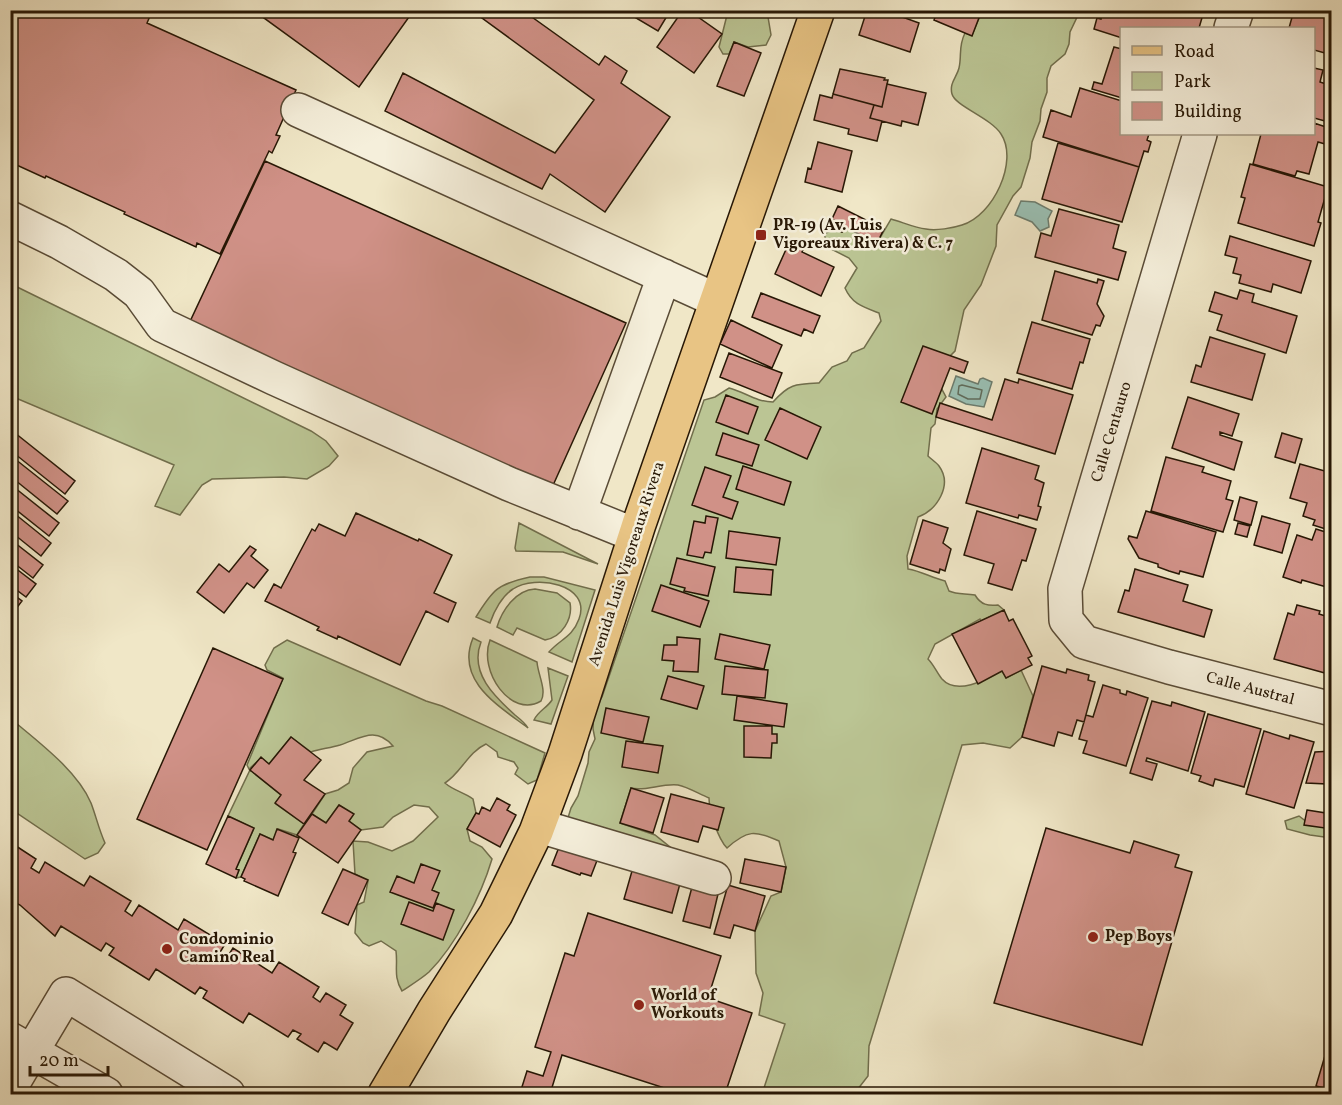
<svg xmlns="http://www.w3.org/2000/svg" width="1342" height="1105" viewBox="0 0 1342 1105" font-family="Vollkorn,serif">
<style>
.green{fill:#bbc594;stroke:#716e4c;stroke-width:1.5}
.water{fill:#9ac0b4;stroke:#6c7c6e;stroke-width:1.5}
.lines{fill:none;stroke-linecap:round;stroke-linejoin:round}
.shore{stroke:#606c5c;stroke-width:1.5}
.building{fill:#d09187;stroke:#271705;stroke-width:1.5}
.minor-casing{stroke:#594b36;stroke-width:36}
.major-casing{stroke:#271705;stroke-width:36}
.minor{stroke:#f5efdb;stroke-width:33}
.major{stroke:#e8c484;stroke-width:33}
.poi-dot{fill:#8f2418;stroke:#f5efdb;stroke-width:2}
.labels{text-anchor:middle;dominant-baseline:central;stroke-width:5;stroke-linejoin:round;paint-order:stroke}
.poi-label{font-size:16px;font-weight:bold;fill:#271705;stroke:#f5efdb;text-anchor:start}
.street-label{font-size:16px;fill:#271705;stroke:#f5efdb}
</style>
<rect width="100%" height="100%" fill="#f0e7c7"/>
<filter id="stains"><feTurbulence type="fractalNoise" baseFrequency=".00333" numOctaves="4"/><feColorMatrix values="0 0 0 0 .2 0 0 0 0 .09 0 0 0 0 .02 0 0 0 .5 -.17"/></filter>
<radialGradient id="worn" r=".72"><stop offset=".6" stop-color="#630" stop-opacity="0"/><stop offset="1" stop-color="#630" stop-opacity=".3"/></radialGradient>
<!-- green -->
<path class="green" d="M728,11H757L768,17L771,35L766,45L748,47L734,42L729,54H723L719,47Z
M982,11H1080L1070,32L1069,44L1065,54L1051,66L1047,78V92L1041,109L1040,121L1032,142L1030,158L1021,187L1013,196L997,225L996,246L981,285L964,310L955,351L946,360L938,382L946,397L937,409L935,424L931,428L928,456C931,459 936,462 939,466C953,485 937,510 918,517L907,556L908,569C921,571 932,578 945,581L949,591C958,595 966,593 975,595C981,605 988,606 998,605L1004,610L981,621L980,619L935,644L928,659C934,665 937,673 942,679C957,696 987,679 1002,671L1006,678L1021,670L1033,696L1022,737L1010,748L983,743L962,745L869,1046L868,1076L854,1094H762L785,1024L759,1015L763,993L756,973L755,931L771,896L781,892L786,867L779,841C755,830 747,830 727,848C718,839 709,811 709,798C699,794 688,787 678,785C662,783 644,792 631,788L620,823L655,835L670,847L671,854L567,821L571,808L578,796L588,763L589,752L595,739L593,729L594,709L602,697L704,400L715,397L729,388C745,392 756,402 773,402C789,384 795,384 819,383L832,367L847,361L852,353L864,348L881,321L879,313C863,307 852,304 845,288L857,268L849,258L831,249L824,235L833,228L842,232L845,227L877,243L891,219C902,222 915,228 926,229C936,231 953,228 962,225C993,216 1019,161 1001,134C991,118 955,106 952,94C949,83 957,77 959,68C962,55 958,47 965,33L972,35Z
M11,284L311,431L326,441L338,456L329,466L307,479L284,477L212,479L202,485L180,515L155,506L174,465L11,396Z
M519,523L598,564L563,552L516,551L515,548Z
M530,577H544L595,590L572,662L549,652C560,639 572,638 579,619C592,584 535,574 513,589C502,596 494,611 490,623L476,617C493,589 498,584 530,577Z
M535,589L557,593L570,603C573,619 562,637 545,640L517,628L513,635L497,627C502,610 516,590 535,589Z
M473,638L481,642C469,673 495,697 515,715C520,719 526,724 528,728C499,706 455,681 473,638Z
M287,640L426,701L442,706L545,753L537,780L528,784L515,774L518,768L514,762L498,757L497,752L486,744C468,752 461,773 445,783C454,791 464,792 473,799L476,813L467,829L470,841L482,847L492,859C481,896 456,945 429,972C421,979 411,985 402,991C393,976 398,967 396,951L381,941L369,946L363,943L355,933L357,905L364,902L368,881L355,874L353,841L368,842L392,851L413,841L438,817L429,807L414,805L393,817L383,827L361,830L349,821L353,814L339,805L326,823L312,814L325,794L338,790L349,783L353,768L367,752L393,746C376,726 361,738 340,745C330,748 320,749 311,752L291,737L269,764L261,758L249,769L247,765L283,678L267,670L265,665L274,648Z
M490,640L537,662C538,675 547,690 541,701C511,719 478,671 490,640Z
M548,668L568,676L551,724L534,720C538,711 547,708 552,700Z
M10,718C37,741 77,770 91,803C96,816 99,830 105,843L98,853L85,859L11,809Z
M250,770L281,795L276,804L304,824L297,835L278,829L273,840L260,834L241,877L236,878L239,870L236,869L254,828L228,816Z
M1299,816L1307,822L1331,826V838L1310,835L1287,829L1285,821Z"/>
<!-- water -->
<path class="water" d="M1021,201L1035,202L1052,211L1048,219L1049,227L1040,231L1032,222L1015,215Z
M956,376L978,384L980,379L983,378L992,382L984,407L966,404L949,396Z"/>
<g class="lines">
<!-- shore -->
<path class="shore" d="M962,385L982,390L980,399H968L958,394L959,386Z"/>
</g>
<!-- building -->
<path class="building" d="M10,10H143L142,12L150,16L147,23L296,90L276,135L280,136L272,153L269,151L220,254L197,243L196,247L124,214L125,212L46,176L45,178L10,162Z
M253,10H414L359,87Z
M471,10H522L599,65L605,56L627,71L621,83L670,117L605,212L550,174L542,189L385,111L403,73L555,153L594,100Z
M634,10H674L670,17L667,16L658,31L631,15Z
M683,10H688L722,34L694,73L657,47Z
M761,10H782L779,17Z
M867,10H883L919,23L910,52L859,35Z
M938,10H982L972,36L934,20Z
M1103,10H1201L1204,11L1199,28H1122V38L1094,29L1097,18L1101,19Z
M1294,10H1332V55L1314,50V28H1289Z
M734,42L761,53L744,96L717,86Z
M1114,47L1122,49V98L1092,89L1094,82L1102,84Z
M1314,68L1323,70L1320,82L1332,86V123L1314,118Z
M840,69L885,78L884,80H888L882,107L833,94Z
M887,84L926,93L918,125L902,121L901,126L870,118L874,105L882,107Z
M1080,88L1122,101V134H1149L1147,140L1151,142L1148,152L1144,151L1139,167L1043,137L1051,110L1071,117Z
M833,94L874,105L870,118L882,121L877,141L848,134L849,129L814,120L820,95L832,98Z
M1314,123L1332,129V146L1318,142L1309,174L1297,171L1295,176L1253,164L1261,134H1314Z
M818,142L852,151L842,192L805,182L808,168L811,169Z
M1058,143L1139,167L1122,222L1042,199Z
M265,161L626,323L550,492L187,328Z
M1250,164L1328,187L1318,222L1321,223L1314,246L1238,223L1245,198L1241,197Z
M838,206L884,229L877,243L845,227L842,232L833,228L836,221L832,219Z
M1059,209L1119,225L1113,248L1126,252L1118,280L1035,257L1041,233L1051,236Z
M1230,236L1311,261L1301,293L1273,284L1271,292L1239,283L1241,275L1233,273L1237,258L1225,255Z
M793,242L804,248L802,252L834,267L821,296L775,274L788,245L790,246Z
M1055,271L1097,283L1098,279L1104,281L1097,304L1104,316L1100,326L1096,325L1092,335L1042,320Z
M1240,290L1254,294L1252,302L1297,316L1286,353L1217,330L1222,315L1209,311L1215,292L1237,299Z
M761,293L820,316L813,333L804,329L801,336L752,317Z
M731,320L782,345L772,368L720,344Z
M1032,322L1090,339L1083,363L1080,362L1072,389L1017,373Z
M1210,337L1265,354L1252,400L1191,382L1196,365L1201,367Z
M923,346L968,362L964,373L950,368L932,414L901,402Z
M729,353L782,373L772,398L720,377Z
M1005,379L1018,383L1019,379L1073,395L1055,454L936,417L940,403L992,420Z
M726,395L758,407L748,434L716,422Z
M1188,397L1239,414L1232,436L1220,432V435L1242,442L1234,470L1172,448Z
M780,408L821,427L807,459L765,440Z
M10,429L75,481L65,494L10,450Z
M723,433L759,445L752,466L716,455Z
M1282,433L1302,439L1295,463L1275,457Z
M1332,445V466L1326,464Z
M982,448L1039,466L1035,479L1044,483L1038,506L1041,507L1037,520L1019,515L1018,518L966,503Z
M10,455L68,501L57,514L10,476Z
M1166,457L1204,467L1202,472L1231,481L1226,499L1233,501L1223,532L1151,511Z
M1300,464L1332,473V531L1313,525L1315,520L1303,516L1307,503L1290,498Z
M743,466L791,482L784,505L736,489Z
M705,467L731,476L723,497L738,502L732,519L692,505Z
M10,484L59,523L49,536L10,505Z
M1240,497L1257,502L1251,525L1234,520Z
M10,510L51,543L41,556L10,531Z
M977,511L1036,529L1026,561L1022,560L1012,590L988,583L994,564L964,555Z
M1146,511L1216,532L1203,577L1180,571L1179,574L1169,571L1158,567V564L1139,558L1128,539L1129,536L1137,538Z
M356,513L418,541L419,539L452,555L434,593L456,603L448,622L426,611L400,665L338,636L337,639L317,630L319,627L265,601L274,584L281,588L312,529L315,531L319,524L345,536Z
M706,516L718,518L711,553L705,552L703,558L687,555L694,521L705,523Z
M1262,516L1290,524L1282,553L1254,545Z
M923,520L948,528L943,543L951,549L945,571L940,569L939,573L910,564Z
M1238,523L1250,526L1247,537L1235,534Z
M1316,529L1332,534V603L1326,601L1330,588L1302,580L1301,583L1283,577L1297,535L1312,540Z
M729,531L780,538L776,565L726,558Z
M10,539L43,565L33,578L10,560Z
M250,546L256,550L251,556L268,570L254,588L247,583L224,613L197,592L219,564L229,572Z
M677,558L715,567L708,596L684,591L685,588L670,584Z
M10,564L36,584L26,597L10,585Z
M736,567L773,570L771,595L734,592Z
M1135,569L1188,585L1183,601L1212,610L1204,637L1118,612L1125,590L1129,591Z
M661,585L709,601L700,627L652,611Z
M10,592L22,601L12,614L10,613Z
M1297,605L1320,611L1319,614L1332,618V675L1274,659L1288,613L1294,615Z
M1004,610L1009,621L1013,619L1032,656L1028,658L1032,665L1006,678L1002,671L978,684L952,634Z
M720,634L770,645L764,669L715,659Z
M677,637L700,639L698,672L673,671L674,661L662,660L664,645H677Z
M213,648L283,679L207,850L137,819Z
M725,666L768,670L765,698L722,694Z
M1042,666L1066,673L1067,669L1089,675L1088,680L1095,682L1084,722L1077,720L1072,736L1058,732L1054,746L1022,737Z
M668,676L704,686L697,709L661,699Z
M1103,685L1120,690V693L1126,695L1127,691L1148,698L1126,766L1083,753L1087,741L1079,739L1086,715L1093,717Z
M737,696L787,704L784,727L734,720Z
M1152,701L1171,706L1172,702L1205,712L1188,771L1147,758L1146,761L1157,764L1152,780L1130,773Z
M606,708L649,717L643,742L601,733Z
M1208,714L1261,729L1244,787L1215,779L1213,786L1199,781L1201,776L1191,773Z
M744,726H772V734H777V743H772L771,758L744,757Z
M1264,731L1289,739L1290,735L1314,742L1294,808L1246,794Z
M291,737L321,760L304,780L325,794L304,824L275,803L281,795L250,770L261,757L269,764Z
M626,741L663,746L658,773L622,767Z
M1332,751V811L1329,810L1327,784L1306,783L1315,752Z
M631,788L664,798L653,833L620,823Z
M671,794L724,808L718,830L703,826L698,842L661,832Z
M497,798L510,805L507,810L516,815L500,847L467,829L476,813L479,814L482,807L490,811Z
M339,805L354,814L349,821L361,830L338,863L297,835L312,814L326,823Z
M1307,810L1332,814V829L1304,825Z
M228,816L254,828L236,869L239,870L236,878L206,864Z
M1046,828L1130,853L1134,841L1179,855L1175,867L1192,872L1142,1045L994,1003Z
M277,829L299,838L293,852L296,853L278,896L244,881L245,879L241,877L260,834L273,840Z
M561,842L598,858L591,876L581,873L580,875L552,865Z
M16,846L36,859L31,868L39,873L45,862L84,886L90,876L131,901L125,911L132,916L139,905L178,930L184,919L225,944L219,954L226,959L233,948L272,973L279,962L319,987L313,997L320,1002L326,993L346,1005L340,1015L353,1023L337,1050L324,1042L318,1052L297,1039L301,1034L293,1030L288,1037L249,1013L243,1023L203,998L207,991L200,987L195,994L156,969L149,980L109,955L114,948L106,943L101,951L61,926L55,936L20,905L11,900L10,901V855Z
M745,859L786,867L781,892L740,883Z
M421,864L440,871L432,890L439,893L433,908L390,892L397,876L414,883Z
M634,864L681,880L672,913L624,899Z
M343,869L368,880L348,925L322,913Z
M728,885L765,896L755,931L734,925L730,938L714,934Z
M692,887L718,894L710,928L683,921Z
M409,902L433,911L436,903L454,910L443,940L401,924Z
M588,913L721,956L708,998L752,1013L725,1094H683L562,1055L550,1094H535L521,1090L527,1071L543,1076L551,1052L535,1047L565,953L574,956Z
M1332,994V1020L1325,1018Z
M1332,1032V1090L1316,1086Z"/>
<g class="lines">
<defs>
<path id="minor" d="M1231,28L1237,10
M298,110L716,300
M1200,134L1065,589L1066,620L1084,642L1169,667L1332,709
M10,218L59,242L116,275L139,293L162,325L274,378L509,484L635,535
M579,513L664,276
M539,826L714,878
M10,1039L106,1094
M10,1088L66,994L228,1094"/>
<path id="major" d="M385,1094L434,1011L496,914L536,832L565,754L639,524L818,10"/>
</defs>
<!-- minor casing -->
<use href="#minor" class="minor-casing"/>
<!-- major casing -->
<use href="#major" class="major-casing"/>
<!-- minor -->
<use href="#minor" class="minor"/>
<!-- major -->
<use href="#major" class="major"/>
</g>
<!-- markers -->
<g class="poi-dot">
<rect x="755" y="229" width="12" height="12" rx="3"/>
<circle cx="1093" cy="937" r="6"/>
<circle cx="167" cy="949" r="6"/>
<circle cx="639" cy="1005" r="6"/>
</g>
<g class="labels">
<!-- poi labels -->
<g class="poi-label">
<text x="773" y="226">PR-19 (Av. Luis<tspan x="773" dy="18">Vigoreaux Rivera) &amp; C. 7</tspan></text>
<text x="1105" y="937">Pep Boys</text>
<text x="179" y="940">Condominio<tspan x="179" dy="18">Camino Real</tspan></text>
<text x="651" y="996">World of<tspan x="651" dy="18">Workouts</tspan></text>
</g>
<!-- street labels -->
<g class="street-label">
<text transform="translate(1112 432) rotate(-73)">Calle Centauro</text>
<text transform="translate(627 564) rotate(-72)">Avenida Luis Vigoreaux Rivera</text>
<text transform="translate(1250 689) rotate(15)">Calle Austral</text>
</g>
</g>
<!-- margin -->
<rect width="1342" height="1105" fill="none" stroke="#f0e7c7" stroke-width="36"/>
<rect x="12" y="12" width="1318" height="1081" fill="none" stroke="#271705" stroke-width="3"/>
<rect x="18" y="18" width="1306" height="1069" fill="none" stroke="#271705" stroke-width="1.5"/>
<!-- legend -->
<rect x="1120" y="27" width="195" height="108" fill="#f5efdb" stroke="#a39985" stroke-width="1.5"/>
<rect x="1132" y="46" width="30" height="9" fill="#e8c484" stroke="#a39985" stroke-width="1.5"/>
<text x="1174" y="57" font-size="18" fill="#271705">Road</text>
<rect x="1132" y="72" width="30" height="18" fill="#bbc594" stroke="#a39985" stroke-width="1.5"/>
<text x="1174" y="87" font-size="18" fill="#271705">Park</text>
<rect x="1132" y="102" width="30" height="18" fill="#d09187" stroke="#a39985" stroke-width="1.5"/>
<text x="1174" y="117" font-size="18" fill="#271705">Building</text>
<!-- scale -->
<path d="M30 1066v9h78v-9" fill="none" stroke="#271705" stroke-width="3"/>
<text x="39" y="1066" font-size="18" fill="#271705" stroke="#f5efdb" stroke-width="4.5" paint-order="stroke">20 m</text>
<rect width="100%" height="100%" filter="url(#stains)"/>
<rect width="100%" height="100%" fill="url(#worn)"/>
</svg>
